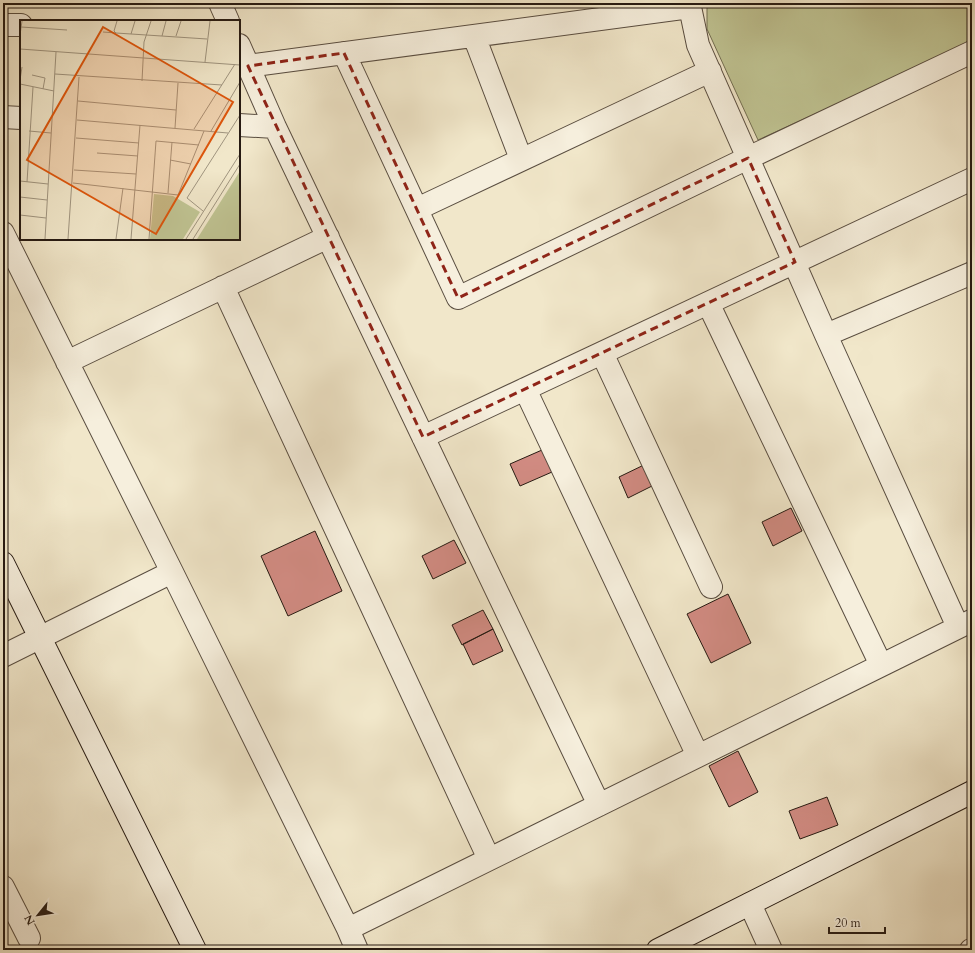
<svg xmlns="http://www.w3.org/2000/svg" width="975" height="953" viewBox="0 0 975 953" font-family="Cardo,serif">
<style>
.green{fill:#c0c493;stroke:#736f52}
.building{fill:#d18b82;stroke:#261a12}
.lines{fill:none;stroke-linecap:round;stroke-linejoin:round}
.street-casing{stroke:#594d40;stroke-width:24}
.secondary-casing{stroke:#261a12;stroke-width:24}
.street{stroke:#f6efdd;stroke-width:22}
.secondary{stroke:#f6efdd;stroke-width:22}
.marked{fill:none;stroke:#8f2418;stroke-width:3;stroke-dasharray:8 5;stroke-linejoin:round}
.inset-road{fill:none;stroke:#a09580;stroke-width:1}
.view{fill:#de560c;fill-opacity:0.15;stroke:#de560c;stroke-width:2}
.inset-edge{fill:none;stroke:#261a12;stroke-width:2}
</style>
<rect width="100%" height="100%" fill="#f1e7ca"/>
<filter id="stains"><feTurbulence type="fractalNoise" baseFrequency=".005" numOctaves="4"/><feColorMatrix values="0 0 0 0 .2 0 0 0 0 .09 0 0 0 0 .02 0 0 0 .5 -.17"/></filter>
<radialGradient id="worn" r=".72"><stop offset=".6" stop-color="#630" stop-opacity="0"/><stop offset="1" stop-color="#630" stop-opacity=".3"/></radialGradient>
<!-- green -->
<path class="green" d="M707,3H972V42L758,140L707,29Z"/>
<!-- building -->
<path class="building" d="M542,450L552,472L520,486L510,464Z
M648,463L658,483L628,498L619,477Z
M791,508L802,531L773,546L762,522Z
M315,531L342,591L288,616L261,556Z
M454,540L466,563L433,579L422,556Z
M728,594L751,643L711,663L687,614Z
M483,610L493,629L462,645L452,625Z
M493,629L503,651L473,665L463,644Z
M738,751L758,792L729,807L709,766Z
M827,797L838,825L800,839L789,811Z"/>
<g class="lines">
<defs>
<path id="street" d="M220,3L228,21
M3,25H21
M474,36L521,159
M239,45L275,127L599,805
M344,53L458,298L748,158L972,52
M248,66L690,7L698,45L826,335L958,627
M3,117L21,118
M239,125L275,127
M417,209L710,71
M3,233L172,572L348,929L357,950
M223,287L489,859
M708,303L881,665
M826,335L972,273
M602,353L711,587
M67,362L328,237
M525,389L698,756
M423,437L972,179
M3,656L172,572
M3,887L29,938
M750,904L771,950
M348,929L971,621
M971,950H972"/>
<path id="secondary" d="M3,563L195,950
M658,950L972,792"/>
</defs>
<!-- street casing -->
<use href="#street" class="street-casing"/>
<!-- secondary casing -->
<use href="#secondary" class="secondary-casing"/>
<!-- street -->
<use href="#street" class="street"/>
<!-- secondary -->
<use href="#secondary" class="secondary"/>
</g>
<!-- marked area -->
<path class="marked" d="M344,53L458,298L748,158L795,262L423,437L248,66Z"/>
<!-- overview -->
<g transform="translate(20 20)">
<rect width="220" height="220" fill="#f1e7ca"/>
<path d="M220,151V219H177ZM134,174L153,176L180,192L163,219H130Z" fill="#c0c493"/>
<path class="inset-road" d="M97,1L94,11L96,13L187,19M1,7L47,10M83,12L96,13M111,14L115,1M0,15L2,1M142,16L146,1M156,16L161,1M0,29L220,45M185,42L190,1M35,54L202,65M12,55L25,58L23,69M0,60L2,47M122,61L124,22L131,1M0,64L34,71M58,81L156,90M57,100L208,113M155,108L158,63M174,109L215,44M9,111L31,113M191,111L220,62M56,118L119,123M77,133L118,136M150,140L171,144M54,150L116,154M0,161L28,164M7,162L13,67M53,163L158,175L184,111M148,173L152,122M0,177L27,180M183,191L167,178L220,95M0,195L26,198M25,219L36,32M48,219L59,57M96,219L103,168M111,219L120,105M129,219L136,121L179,125M166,219L220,134M173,219L220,144"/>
<path class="view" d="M83,7L213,82L136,214L7,140Z"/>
<rect width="220" height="220" class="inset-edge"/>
</g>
<!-- margin -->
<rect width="975" height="953" fill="none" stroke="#f1e7ca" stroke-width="16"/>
<rect x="4" y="4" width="967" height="945" fill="none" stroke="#261a12" stroke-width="2"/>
<rect x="8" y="8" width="959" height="937" fill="none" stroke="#261a12"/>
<!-- north arrow -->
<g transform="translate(38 915) rotate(240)" stroke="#f6efdd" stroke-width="3" paint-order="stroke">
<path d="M0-3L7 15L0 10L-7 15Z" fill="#261a12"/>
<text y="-6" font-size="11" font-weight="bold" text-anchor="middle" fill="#261a12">N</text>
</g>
<!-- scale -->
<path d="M829 927v6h56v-6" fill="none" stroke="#261a12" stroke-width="2"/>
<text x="835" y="927" font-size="12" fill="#261a12" stroke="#f6efdd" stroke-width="3" paint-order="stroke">20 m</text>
<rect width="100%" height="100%" filter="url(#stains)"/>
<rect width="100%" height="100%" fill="url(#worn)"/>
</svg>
